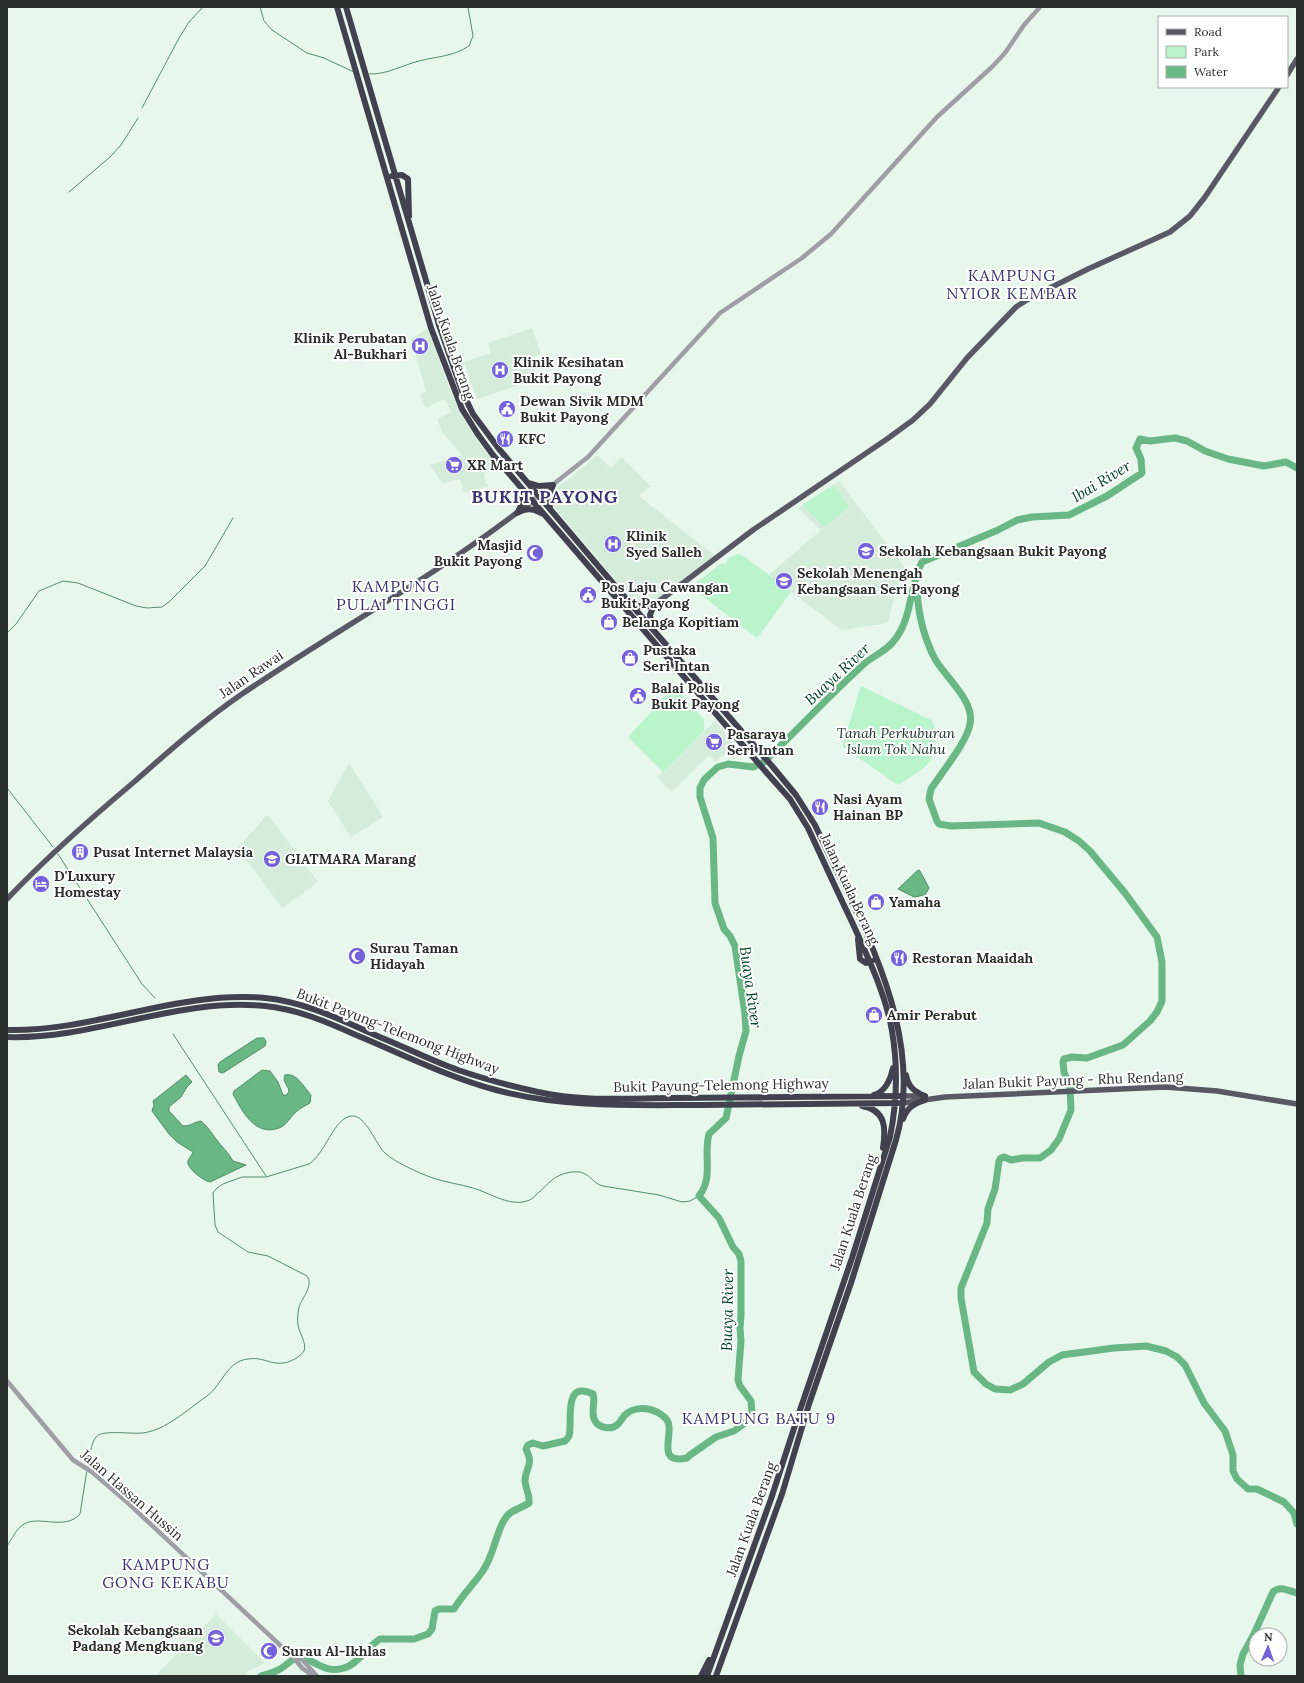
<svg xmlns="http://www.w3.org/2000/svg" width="1304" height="1683" viewBox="0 0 1304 1683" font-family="Lora,serif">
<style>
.built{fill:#d5ecdb}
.green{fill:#baf4cc}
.water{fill:#68b785;stroke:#558e6a}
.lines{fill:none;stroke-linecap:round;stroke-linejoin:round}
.stream{stroke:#558e6a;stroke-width:1}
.river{stroke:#68b785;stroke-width:7}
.minor{stroke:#9e9ea5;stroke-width:4.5}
.major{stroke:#595965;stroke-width:5.5}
.highway{stroke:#42414f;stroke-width:6}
.labels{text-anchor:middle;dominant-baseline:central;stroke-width:4;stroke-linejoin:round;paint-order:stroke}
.poi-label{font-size:14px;font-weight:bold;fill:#2a302c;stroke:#fff;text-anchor:start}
.street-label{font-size:14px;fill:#2a302c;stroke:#fff}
.park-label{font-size:14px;font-style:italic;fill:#123420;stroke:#fff}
.water-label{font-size:15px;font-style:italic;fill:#014222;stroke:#fff}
.quarter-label{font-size:16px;letter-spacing:1px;fill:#3a336f;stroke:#fff}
.district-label{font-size:18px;font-weight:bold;letter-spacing:1px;fill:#3a336f;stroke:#fff}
</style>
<rect width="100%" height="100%" fill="#e7f7eb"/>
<!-- built -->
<path class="built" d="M428,328L451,393L465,421L484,450L500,469L484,473L486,484L489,486L464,493L460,479L442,483L430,465L462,455L443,433L437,419L451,412L445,399L426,408L420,395L426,391L411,339Z
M532,328L541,354L530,358L537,379L477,399L464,362L491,353L488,343Z
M598,455L610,468L622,457L650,486L639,496L715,556L653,602L647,604L636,602L631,598L553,506L552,497L555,490Z
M839,481L905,568L900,575L888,623L842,630L791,592L757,638L691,587L722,563L724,565L728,561L727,559L735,555H742L769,575L821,530L798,508Z
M715,721L735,745L736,750L729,756L726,753L716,762L709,755L672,792L657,777Z
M349,763L383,817L351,837L328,801Z
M266,816H269L318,882L282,908L252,867L236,850Z
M216,1614L265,1663L248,1671L246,1676H155Z"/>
<!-- green -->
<path class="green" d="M834,485L849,507L825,527L802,505Z
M738,554L742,555L791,592L757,638L691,587L722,563L724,565L728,561L727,559Z
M675,686L704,720V731L663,772L628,737Z
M861,686L931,720C939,730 936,757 926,766C918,773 907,779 898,785L842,746Z"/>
<!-- water -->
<path class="water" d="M918,870L920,871L929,888L925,895L914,897L898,889Z
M257,1038H264L266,1042L265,1046L223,1073L219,1072L218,1065L220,1062Z
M262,1070L270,1071L278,1082L283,1095H287L289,1091C288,1085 282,1082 285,1075C296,1072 304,1087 311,1095L310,1103C306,1105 301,1108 297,1111C291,1116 286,1126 279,1128C255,1137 242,1111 233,1094L234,1091Z
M186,1075L192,1082L187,1087L181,1097L169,1107V1111L183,1126C191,1126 194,1122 201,1121C208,1127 211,1132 216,1139C222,1147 228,1152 233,1161L246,1165L210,1182C204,1181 186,1168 188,1161C189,1158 192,1155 193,1152L177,1142L169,1134L152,1111L154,1105L153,1101Z"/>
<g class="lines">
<!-- stream -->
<path class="stream" d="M260,7L264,21L272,30L307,53L324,58L354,72
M369,74C386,75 403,65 419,61C438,56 452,57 469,46L473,36L468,7
M142,108L179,38L189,22L203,7
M69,192L110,157L121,145L138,118
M7,633L16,624L39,591L63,581L78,583L136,606L147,608L162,607L169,602L205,566L233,518
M7,788L53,847
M58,854L142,984L155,998
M173,1034L266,1176
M88,1467C90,1458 90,1443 97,1436C103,1430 131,1434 142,1433C165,1431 188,1409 207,1396C222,1385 227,1361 248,1359C267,1356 274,1370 295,1359C298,1357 302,1354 304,1351C307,1343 299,1333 298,1325C297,1319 298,1312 299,1307C302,1298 314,1285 307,1276L268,1256L248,1252L218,1232L215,1225L213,1193L217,1188L223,1184L242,1177H266L309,1164C326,1153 334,1117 352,1116C366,1115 376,1145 385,1153C395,1162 413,1170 425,1175C439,1181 454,1183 469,1187C488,1191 507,1207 527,1201C531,1200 534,1197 537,1194C550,1183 553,1175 571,1172C575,1172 580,1171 583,1173C591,1176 594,1184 603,1186L659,1195L682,1202L690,1201L699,1196
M7,1546C12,1539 16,1529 24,1524C40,1515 65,1531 80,1514L87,1470"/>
<!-- river -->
<path class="river" d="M917,589C918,612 924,638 935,659C946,678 975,701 970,724C967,742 942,772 931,789L929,799L937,821L939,824L951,826L1039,823L1065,832L1079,841L1090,851L1125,893L1157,937L1162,962V1001L1157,1012L1150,1021L1123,1045L1087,1058L1072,1057L1064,1059L1063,1062L1064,1072L1070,1088L1071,1110L1059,1139L1051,1150L1040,1158H1023L1011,1160L1004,1157L1001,1158L999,1161L995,1189L988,1209L987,1223L961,1288V1298L974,1372L986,1384L995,1389L1010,1390L1023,1384L1049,1362L1062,1355L1114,1348L1146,1346L1166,1351L1177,1357L1185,1365L1204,1403L1225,1431L1233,1455V1471L1237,1479L1248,1489H1257L1284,1502L1294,1513L1297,1524
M261,1676C266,1674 273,1673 278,1670C285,1667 290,1660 297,1658C311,1655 322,1675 344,1668C357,1665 368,1646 380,1639H414L428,1634L432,1629L435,1611L439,1609H454C462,1595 473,1585 482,1572C495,1556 496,1525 510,1513C516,1509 523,1507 529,1503C530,1494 525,1488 525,1480C526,1466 534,1465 526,1449L528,1445L533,1443L543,1446L565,1441C566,1440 569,1437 569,1436C573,1423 562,1379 593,1394C596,1403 590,1412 595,1421C599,1428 611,1430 617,1425C620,1423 622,1418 625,1415C633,1407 647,1407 657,1412C662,1415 666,1417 668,1422C674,1434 655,1465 687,1458L690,1455L716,1437L734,1431L745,1423L749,1419L752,1413L751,1401L740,1386L738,1380L741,1341L740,1328L741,1316V1261L739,1254L733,1247L719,1218L699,1196C714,1177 703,1156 709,1134L726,1118L739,1056L746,1031L745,1014L735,946L730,936L724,929L715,903L713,838L700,797V788L704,780L709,775L718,767L728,764L753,767L764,762C797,730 830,695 864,664C873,656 886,651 893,642C913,619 909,586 922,562L998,530L1017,520L1032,517L1069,515L1107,496L1142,473L1141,459L1136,448L1140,439L1150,441L1175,438L1187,441L1205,451L1228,459L1264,466L1286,462L1297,468
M1241,1676L1240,1665L1243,1654L1253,1636L1273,1592C1281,1585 1288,1591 1297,1593"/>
<!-- minor -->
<path class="minor" d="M532,501L588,457L720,313L802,258L831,234L937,117L993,66L1005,53L1024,25L1040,7
M7,1381L73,1460L92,1472L128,1503L281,1646L297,1654L317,1676
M288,1650L302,1668L313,1676"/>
<!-- major -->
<path class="major" d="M1287,75L1297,59
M654,605L753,530L887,439L913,420L930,404L967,358L1016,307L1030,298L1088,269L1170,232L1190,216L1205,197L1279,87
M7,899C47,857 90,819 134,782C169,751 204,720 242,694C338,629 441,573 532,501
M903,1096H925
M903,1103L945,1097L1165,1087L1217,1091L1297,1104"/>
<!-- highway -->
<path class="highway" d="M337,7L431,328L462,409L477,433L493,455L766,772L790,799L808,828C823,860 837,891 852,922C867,955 886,995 892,1031C898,1066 897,1102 890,1137L852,1258L799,1413L771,1499L707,1676
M346,7L439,325L462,391L473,414L499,449L628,601L772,766L796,795L815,825C859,920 927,1031 896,1140L851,1283L809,1404L782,1494L716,1676
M392,176L402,175L408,179L409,216
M529,483L539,486L553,485
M550,508L548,499L553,485
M518,512L523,501L521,489
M517,513C526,508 532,508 541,513
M631,603L642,607L654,605
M652,628L650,615L654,605
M858,939L860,959L866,963L872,961
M7,1030C94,1032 178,990 265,998C307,1002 345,1022 382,1038C407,1048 432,1061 458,1070C484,1079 511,1086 538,1092C582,1102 630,1098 675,1098C750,1097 825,1096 900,1096
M7,1037C94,1040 178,997 265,1006C297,1009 327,1022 356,1035C402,1054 448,1077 496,1090C564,1108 632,1105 701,1105C766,1104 832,1104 898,1103
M906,1075C908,1087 915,1092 925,1096
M874,1095C885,1092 891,1079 893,1068
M862,1106C886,1110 886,1128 883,1148
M903,1119C907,1108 914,1103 925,1100
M701,1676L709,1660"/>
</g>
<!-- icons -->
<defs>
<symbol id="hospital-disc" viewBox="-11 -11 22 22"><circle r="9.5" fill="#7361db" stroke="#fff"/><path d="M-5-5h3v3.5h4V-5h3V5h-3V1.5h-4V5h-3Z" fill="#fff"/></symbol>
<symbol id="civic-disc" viewBox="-11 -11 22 22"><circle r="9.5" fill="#7361db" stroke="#fff"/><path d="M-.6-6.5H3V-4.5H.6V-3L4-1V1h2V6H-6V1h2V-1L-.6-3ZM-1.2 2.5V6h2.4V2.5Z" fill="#fff"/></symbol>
<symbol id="restaurant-disc" viewBox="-11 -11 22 22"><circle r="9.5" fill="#7361db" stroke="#fff"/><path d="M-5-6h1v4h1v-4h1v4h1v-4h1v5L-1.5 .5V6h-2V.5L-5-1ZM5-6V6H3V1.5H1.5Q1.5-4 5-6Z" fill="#fff"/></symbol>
<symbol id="supermarket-disc" viewBox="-11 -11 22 22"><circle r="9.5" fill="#7361db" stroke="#fff"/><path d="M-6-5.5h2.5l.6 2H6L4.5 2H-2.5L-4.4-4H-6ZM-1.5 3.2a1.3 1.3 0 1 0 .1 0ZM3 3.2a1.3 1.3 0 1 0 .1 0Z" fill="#fff"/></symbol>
<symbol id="school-disc" viewBox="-11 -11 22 22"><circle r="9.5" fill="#7361db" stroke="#fff"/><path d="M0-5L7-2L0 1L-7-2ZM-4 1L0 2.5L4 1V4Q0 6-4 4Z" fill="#fff"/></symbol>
<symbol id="mosque-disc" viewBox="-11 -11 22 22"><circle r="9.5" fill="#7361db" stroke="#fff"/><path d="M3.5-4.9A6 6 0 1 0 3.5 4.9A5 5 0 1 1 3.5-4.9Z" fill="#fff"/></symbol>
<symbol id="shop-disc" viewBox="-11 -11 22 22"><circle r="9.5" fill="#7361db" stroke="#fff"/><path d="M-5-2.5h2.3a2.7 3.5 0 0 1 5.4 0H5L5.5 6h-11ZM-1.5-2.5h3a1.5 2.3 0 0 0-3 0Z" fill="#fff"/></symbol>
<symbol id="building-disc" viewBox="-11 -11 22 22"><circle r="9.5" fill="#7361db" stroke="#fff"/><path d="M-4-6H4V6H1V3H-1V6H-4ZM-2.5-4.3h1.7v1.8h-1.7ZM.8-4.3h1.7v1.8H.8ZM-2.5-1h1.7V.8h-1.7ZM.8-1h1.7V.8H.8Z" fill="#fff"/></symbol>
<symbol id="university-disc" viewBox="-11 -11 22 22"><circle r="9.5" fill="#7361db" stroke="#fff"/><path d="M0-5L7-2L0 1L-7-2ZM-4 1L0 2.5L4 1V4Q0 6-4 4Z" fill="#fff"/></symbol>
<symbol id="hotel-disc" viewBox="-11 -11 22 22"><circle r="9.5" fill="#7361db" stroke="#fff"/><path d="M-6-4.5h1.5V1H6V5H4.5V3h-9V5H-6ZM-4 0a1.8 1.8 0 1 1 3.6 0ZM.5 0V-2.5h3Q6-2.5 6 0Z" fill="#fff"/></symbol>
</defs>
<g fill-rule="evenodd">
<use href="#hospital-disc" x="410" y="336" width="20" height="20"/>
<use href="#hospital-disc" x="490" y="360" width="20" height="20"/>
<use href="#civic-disc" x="497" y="399" width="20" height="20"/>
<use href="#restaurant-disc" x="495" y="429" width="20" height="20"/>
<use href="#supermarket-disc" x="444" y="455" width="20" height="20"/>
<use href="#hospital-disc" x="603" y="534" width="20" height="20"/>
<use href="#school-disc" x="856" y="541" width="20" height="20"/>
<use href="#mosque-disc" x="525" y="543" width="20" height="20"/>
<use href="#school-disc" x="774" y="571" width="20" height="20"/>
<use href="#civic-disc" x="578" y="585" width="20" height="20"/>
<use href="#shop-disc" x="599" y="612" width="20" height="20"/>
<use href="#shop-disc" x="620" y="648" width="20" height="20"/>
<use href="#civic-disc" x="628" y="686" width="20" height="20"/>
<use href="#supermarket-disc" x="704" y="732" width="20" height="20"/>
<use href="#restaurant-disc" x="810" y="797" width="20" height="20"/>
<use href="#building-disc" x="70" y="842" width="20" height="20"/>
<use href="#university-disc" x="262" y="849" width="20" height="20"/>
<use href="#hotel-disc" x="31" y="874" width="20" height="20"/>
<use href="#shop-disc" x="866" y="892" width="20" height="20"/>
<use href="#mosque-disc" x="347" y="946" width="20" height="20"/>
<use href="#restaurant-disc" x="889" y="948" width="20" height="20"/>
<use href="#shop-disc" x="864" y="1005" width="20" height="20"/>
<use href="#school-disc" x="206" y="1628" width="20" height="20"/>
<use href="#mosque-disc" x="259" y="1641" width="20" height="20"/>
</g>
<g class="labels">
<!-- poi labels -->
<g class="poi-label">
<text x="407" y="338" text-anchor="end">Klinik Perubatan<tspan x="407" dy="16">Al-Bukhari</tspan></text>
<text x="513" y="362">Klinik Kesihatan<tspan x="513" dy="16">Bukit Payong</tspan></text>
<text x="520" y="401">Dewan Sivik MDM<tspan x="520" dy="16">Bukit Payong</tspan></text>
<text x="518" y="439">KFC</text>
<text x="467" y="465">XR Mart</text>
<text x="626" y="536">Klinik<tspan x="626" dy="16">Syed Salleh</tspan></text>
<text x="522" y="545" text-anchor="end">Masjid<tspan x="522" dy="16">Bukit Payong</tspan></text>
<text x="879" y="551">Sekolah Kebangsaan Bukit Payong</text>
<text x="797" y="573">Sekolah Menengah<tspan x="797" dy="16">Kebangsaan Seri Payong</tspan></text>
<text x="601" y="587">Pos Laju Cawangan<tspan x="601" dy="16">Bukit Payong</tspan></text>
<text x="622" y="622">Belanga Kopitiam</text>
<text x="643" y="650">Pustaka<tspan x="643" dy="16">Seri Intan</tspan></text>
<text x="651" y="688">Balai Polis<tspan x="651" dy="16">Bukit Payong</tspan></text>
<text x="727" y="734">Pasaraya<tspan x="727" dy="16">Seri Intan</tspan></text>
<text x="833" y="799">Nasi Ayam<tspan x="833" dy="16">Hainan BP</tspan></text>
<text x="93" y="852">Pusat Internet Malaysia</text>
<text x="285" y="859">GIATMARA Marang</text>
<text x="54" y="876">D'Luxury<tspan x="54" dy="16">Homestay</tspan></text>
<text x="889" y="902">Yamaha</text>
<text x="370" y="948">Surau Taman<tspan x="370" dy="16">Hidayah</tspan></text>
<text x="912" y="958">Restoran Maaidah</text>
<text x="887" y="1015">Amir Perabut</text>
<text x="203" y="1630" text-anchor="end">Sekolah Kebangsaan<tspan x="203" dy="16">Padang Mengkuang</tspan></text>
<text x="282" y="1651">Surau Al-Ikhlas</text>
</g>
<!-- street labels -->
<g class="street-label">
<text transform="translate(451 342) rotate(71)">Jalan Kuala Berang</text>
<text transform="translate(251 674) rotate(-34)">Jalan Rawai</text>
<text transform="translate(850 889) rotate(65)">Jalan Kuala Berang</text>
<text transform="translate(398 1031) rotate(21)">Bukit Payung-Telemong Highway</text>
<text transform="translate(1073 1080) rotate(-2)">Jalan Bukit Payung - Rhu Rendang</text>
<text transform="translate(721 1085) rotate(-1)">Bukit Payung-Telemong Highway</text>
<text transform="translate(853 1212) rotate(-72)">Jalan Kuala Berang</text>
<text transform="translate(132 1495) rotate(41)">Jalan Hassan Hussin</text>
<text transform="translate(751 1519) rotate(-70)">Jalan Kuala Berang</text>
</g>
<!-- park labels -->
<g class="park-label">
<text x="896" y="733">Tanah Perkuburan<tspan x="896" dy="16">Islam Tok Nahu</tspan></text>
</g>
<!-- water labels -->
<g class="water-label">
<text transform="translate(1101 481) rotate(-31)">Ibai River</text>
<text transform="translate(837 674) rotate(-43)">Buaya River</text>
<text transform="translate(751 987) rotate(82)">Buaya River</text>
<text transform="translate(727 1310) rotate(-89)">Buaya River</text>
</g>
<!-- quarter labels -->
<g class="quarter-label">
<text x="1012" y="275">KAMPUNG<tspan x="1012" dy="18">NYIOR KEMBAR</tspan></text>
<text x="396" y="586">KAMPUNG<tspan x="396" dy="18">PULAI TINGGI</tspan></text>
<text x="759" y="1418">KAMPUNG BATU 9</text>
<text x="166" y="1564">KAMPUNG<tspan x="166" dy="18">GONG KEKABU</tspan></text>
</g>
<!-- district labels -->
<g class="district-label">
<text x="545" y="496">BUKIT PAYONG</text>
</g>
</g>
<!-- border -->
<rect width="1304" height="1683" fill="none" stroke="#2a302c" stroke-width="16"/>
<!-- legend -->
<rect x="1158" y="16" width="130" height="72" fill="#ffffff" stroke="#aaacab"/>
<rect x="1166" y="29" width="20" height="6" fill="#595965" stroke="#aaacab"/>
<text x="1194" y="36" font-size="12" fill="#2a302c">Road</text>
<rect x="1166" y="46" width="20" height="12" fill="#baf4cc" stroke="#aaacab"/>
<text x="1194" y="56" font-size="12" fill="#2a302c">Park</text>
<rect x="1166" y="66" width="20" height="12" fill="#68b785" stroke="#aaacab"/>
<text x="1194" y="76" font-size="12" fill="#2a302c">Water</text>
<!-- north arrow -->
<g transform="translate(1268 1647) rotate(2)"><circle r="19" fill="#ffffff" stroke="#aaacab"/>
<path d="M0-3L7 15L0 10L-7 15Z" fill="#7361db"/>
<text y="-6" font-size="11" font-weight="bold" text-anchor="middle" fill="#2a302c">N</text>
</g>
</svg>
